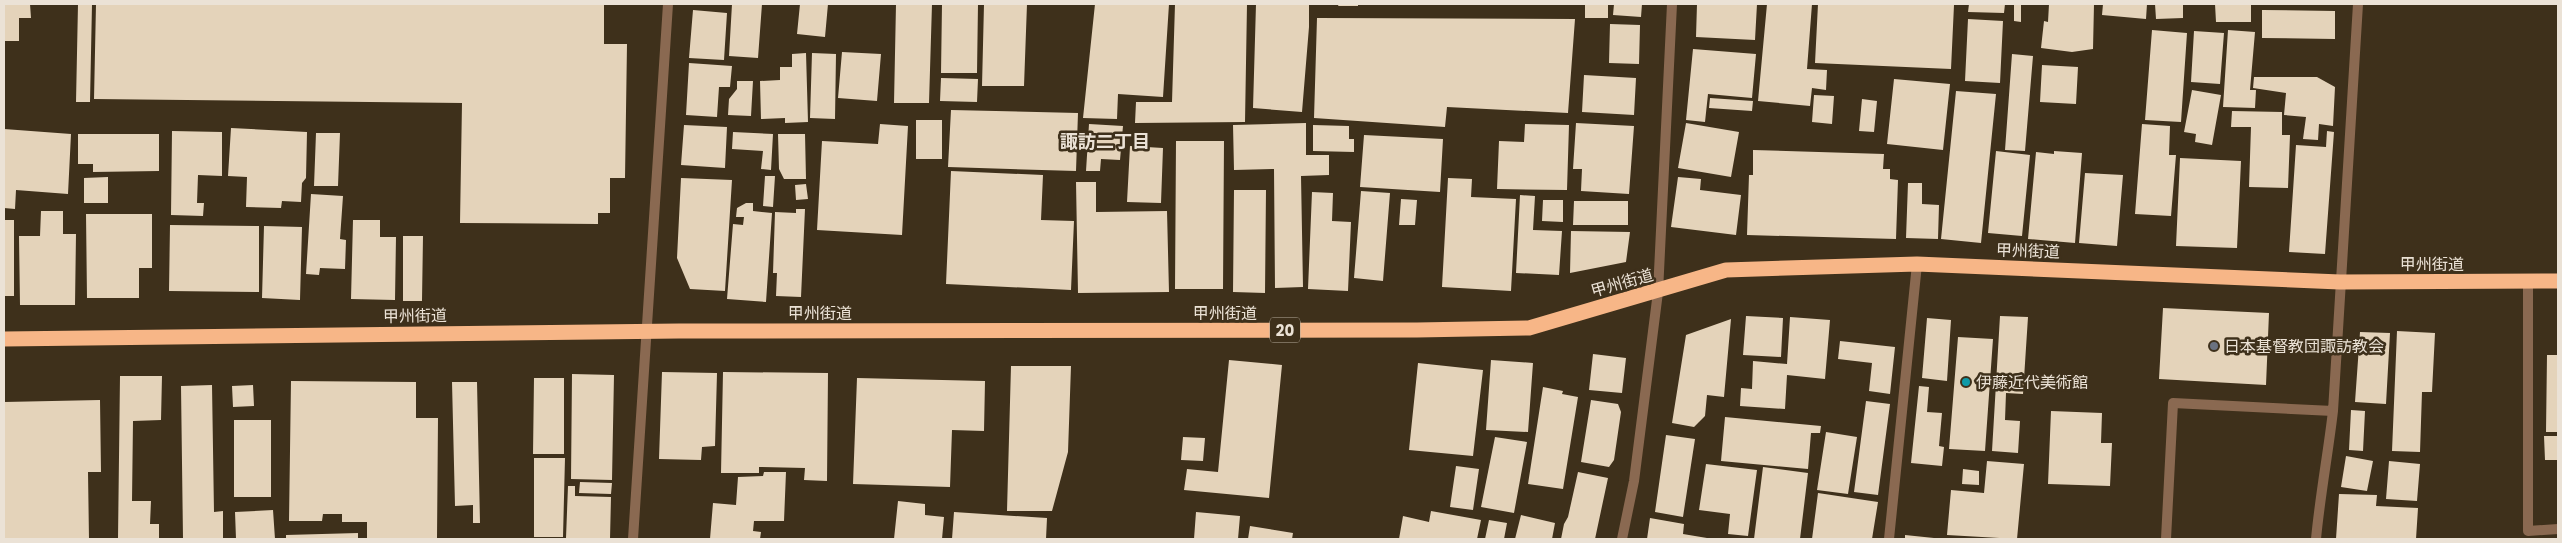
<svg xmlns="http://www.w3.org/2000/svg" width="2562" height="543" viewBox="0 0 2562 543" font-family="Poppins,'Noto Sans JP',sans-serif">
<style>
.building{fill:#e4d3ba}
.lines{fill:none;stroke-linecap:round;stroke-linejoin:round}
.street{stroke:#8a6951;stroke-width:10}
.highway{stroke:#f7b687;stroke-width:15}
.worship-dot{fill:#6b7280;stroke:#3e301b;stroke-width:2}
.culture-dot{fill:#0f9aa8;stroke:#3e301b;stroke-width:2}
.labels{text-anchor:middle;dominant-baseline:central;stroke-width:5;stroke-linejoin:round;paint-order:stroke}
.shield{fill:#3e301b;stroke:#b7ad9e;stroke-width:1}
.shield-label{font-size:15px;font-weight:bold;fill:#ebe2d6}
.street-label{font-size:16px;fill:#ebe2d6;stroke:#3e301b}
.poi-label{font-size:16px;fill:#ebe2d6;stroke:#3e301b;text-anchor:start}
.neighbourhood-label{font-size:18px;font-weight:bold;fill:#ebe2d6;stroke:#3e301b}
</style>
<rect width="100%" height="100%" fill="#3e301b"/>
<!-- building -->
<path class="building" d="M4,4H30L31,18H19V41H4Z
M78,4H92L90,102H76Z
M96,4H604V44H627L625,178H610V213H598V224L460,223L462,103L94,99Z
M732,4H762L758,58L729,56Z
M800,4H828L825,37L797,34Z
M896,4H932L929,103H894Z
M942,4H978L977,73H941Z
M984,4H1027L1024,86H982Z
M1095,4H1169L1163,97L1118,94L1117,119L1083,118Z
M1175,4H1247L1245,122L1135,123L1136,102H1172Z
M1256,4H1309V27L1302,112L1253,108Z
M1339,4H1358V6H1338Z
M1585,4H1608V18H1585Z
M1614,4H1642L1641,17L1613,15Z
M1697,4H1757L1755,40L1696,37Z
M1767,4H1812L1807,69L1827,70L1826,90L1812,88L1810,106L1758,101Z
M1818,4L1954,5L1951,69L1815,63Z
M1969,4H2005L2004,13L1968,12Z
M2014,4H2021V22L2014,21Z
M2049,4H2094L2093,49L2072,52L2041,48L2044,21L2048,22Z
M2103,4H2147L2146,19L2102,15Z
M2155,4H2183V18L2156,19Z
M2215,4H2251V22H2216Z
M693,10L727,13L724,60L689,58Z
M2262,10L2335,11V39L2262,38Z
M1317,18L1575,19L1568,113L1447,107L1445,127L1314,118Z
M1968,19L2003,21L2000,83L1965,81Z
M1610,24L1640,25L1639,64L1609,63Z
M2152,30L2187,33L2181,122L2145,120Z
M2228,30L2255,32L2250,90H2256L2255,108L2223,107Z
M2194,31L2224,33L2220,84L2191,82Z
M1693,49L1756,54L1752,98L1708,94L1705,122L1686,120Z
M842,52L881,54L877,101L838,98Z
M806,53L808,122L785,123V118L761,119L760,81L780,80V67H792V54Z
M812,53L836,54L835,119L810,118Z
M2012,54L2033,56L2025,151L2005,150Z
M689,63L732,66L730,87H719L717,117L686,115Z
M2042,65L2078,67L2076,104L2040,102Z
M1584,75L1636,78L1634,115L1582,112Z
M2254,77H2317L2335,87L2333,126L2319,124L2318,140L2303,139L2306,117L2284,115L2286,93L2253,88Z
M941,78L978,79L977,102L940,101Z
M1894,79L1950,84L1943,150L1887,144Z
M737,81H753L751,116L728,115L729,99L737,89Z
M2192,90L2221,95L2212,145L2195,142L2196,134L2184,132Z
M1956,91L1996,94L1981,243L1941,239Z
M1814,95L1834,96L1832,124L1812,122Z
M1710,98L1753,101L1752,111L1709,108Z
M1862,99L1877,101L1874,132L1859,131Z
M951,110L1078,113L1076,171L948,167Z
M2232,111L2282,112V135H2290L2288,188L2249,187L2251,127H2231Z
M916,120H942V159H916Z
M1306,123V155H1329V175L1301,176L1303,287L1275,288L1274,169L1234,170L1233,125Z
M1576,123L1634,126L1629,194L1581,191L1582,169H1573Z
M1686,123L1739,132L1731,177L1678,168Z
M880,124L908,126L902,235L817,230L822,141L878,144Z
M1089,124L1123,126L1120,160L1101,159L1100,171H1086Z
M1525,124L1569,125L1567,190L1497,189L1499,141L1524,142Z
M2142,124L2170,126L2169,155H2176L2171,216L2135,214Z
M684,125L727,127L725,168L681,165Z
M1313,125L1349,126V139H1354V152L1313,151Z
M231,128L307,132L306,178L302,183L301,202L282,201L281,208L246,207L247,177L228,176Z
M4,129L71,134L68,194L16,190L15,209L4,208Z
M172,131L222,132V176L198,175L197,203H204L203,216L171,215Z
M2327,131L2334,132L2325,254L2289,252L2296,145L2326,147Z
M733,132L773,134L771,170L761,169L763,151L732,149Z
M316,133H340L338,186H314Z
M78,134H159V171L93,172V164H78Z
M778,134H805L806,179H784L779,169Z
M1364,135L1443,139L1440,192L1360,187Z
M1176,141H1224L1223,289H1175Z
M1130,146L1163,148L1161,203L1127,202Z
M1753,150L1884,154L1883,169H1890V179L1898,180L1896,239L1747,235L1749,175H1753Z
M1996,151L2030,155L2022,236L1988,233Z
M2054,151L2082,153L2075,243L2028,239L2036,152L2054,154Z
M2180,158L2241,161L2237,248L2176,246Z
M951,171L1043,175L1041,220L1074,221L1071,290L946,284Z
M2085,173L2123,175L2117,246L2079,243Z
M765,176H775L773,207L763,206Z
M108,177V203H84V178Z
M1678,177L1701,179L1700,190L1741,195L1736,235L1671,227Z
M681,178L732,180L725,291L690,289L677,258Z
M1448,178L1472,179L1471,197L1516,199L1511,291L1442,287Z
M1076,182H1096V212L1167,211L1169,292L1078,293Z
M1908,183H1922V204L1939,205L1938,239L1906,238Z
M806,184L808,199L796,200L795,185Z
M1234,190H1266L1265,293L1233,292Z
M1361,191L1390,193L1383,281L1354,278Z
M1312,192L1333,193L1332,221L1351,222L1348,291L1308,289Z
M311,194L343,196L340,239L346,240L345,269L320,268L319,275L306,274Z
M1520,195L1535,196L1533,230L1562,231L1559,275L1516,273Z
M1401,199L1417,200L1415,225H1399Z
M1543,200H1563V222L1542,221Z
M1574,201H1628V225H1573Z
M746,203H753V211L772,213L766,302L727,299L733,224L743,225L744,217H736L737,208Z
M796,209H805L801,297L776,296L777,273H773L775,212L796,213Z
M41,211H63V234H76L75,305H20L19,236H40Z
M86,214H152V268H139V298H87Z
M4,220H14V296H4Z
M353,220H380V237H396L395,300L351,299Z
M170,225L259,226V292L169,291Z
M264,226L302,227L300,300L262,298Z
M1571,231L1630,232L1626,262L1570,273Z
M403,236H423L422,301H403Z
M2163,308L2269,313L2266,385L2159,379Z
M1746,316L1783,318L1781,357L1743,355Z
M2000,316L2028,317L2023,394L2006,393L2005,420L2020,421L2018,453L1992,451Z
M1790,317L1830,320L1825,379L1787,375L1785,409L1740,406L1741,388L1752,389L1753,361L1787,364Z
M1927,318L1951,320L1947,381L1922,378Z
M1731,319L1724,397L1707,395L1705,416L1694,427L1672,423L1686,335Z
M2397,331L2435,333L2432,392H2422L2420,452L2392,451Z
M2360,332L2390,333L2386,404L2355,402Z
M1958,337L1993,339L1985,451L1949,449Z
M1840,341L1895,347L1890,394L1869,391L1872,363L1838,359Z
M1593,354L1626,358L1622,393L1589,390Z
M2547,355H2558V432H2546Z
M1229,360L1282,365L1269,498L1184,490L1187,469L1218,472Z
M1491,360L1533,363L1528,432L1486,430Z
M1418,363L1483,370L1473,456L1409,450Z
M1011,366H1071L1068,452L1052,511H1007Z
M662,372L717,373L715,446L702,447L701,460L659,459Z
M723,372L828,373L827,481L804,480L805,468L759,467V473H721Z
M572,374L614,375L612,480L571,479Z
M120,376H162L161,420L133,421L132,501H151L150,524H159V539H118Z
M534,378H564V454H533Z
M857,378L985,381L984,431L952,430L950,487L853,484Z
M291,381L416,382V418H438L437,539H367V522H342V514H323L322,521H289Z
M452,382H477L480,523H473V505L455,506Z
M212,385L214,512L223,511V539H183L181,386Z
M253,385L254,406L233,407L232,386Z
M1919,386L1929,387L1927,412L1942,413L1939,446L1944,447L1942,466L1911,463Z
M1543,387L1563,391L1562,394L1578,397L1563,489L1528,484Z
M100,400L101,472H88L89,539H4V402Z
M1591,400L1618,404L1621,412L1614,460L1609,467L1581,462Z
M1866,401L1890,404L1878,495L1854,492Z
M2351,410L2365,411L2363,451L2349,450Z
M2051,411L2102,413L2101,443H2112L2110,486L2048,484Z
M1725,417L1821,426L1820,433H1811L1808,469L1721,461Z
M234,420H271V497H234Z
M1826,432L1857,437L1848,494L1817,490Z
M1666,435L1695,439L1683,517L1655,512Z
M2544,436H2558V460H2545Z
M1183,437L1205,438L1203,461L1181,460Z
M1495,437L1527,442L1514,513L1481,507Z
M2346,456L2373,461L2367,491L2341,487Z
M534,458H565L563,537H534Z
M1987,461L2024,464L2017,539L1947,535L1951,490L1984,493Z
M2389,461L2420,464L2417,501L2386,499Z
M1706,464L1757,470L1748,536L1728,534L1730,514L1699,510Z
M1456,466L1479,469L1473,510L1450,507Z
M1763,467L1808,473L1800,539H1754Z
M1963,469L1979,471V485L1962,484Z
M764,472H786L784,521H754L753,531L761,532L760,539H710L713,503L736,505L738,477L763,476Z
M1578,472L1608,478L1595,539H1561L1564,524L1568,517Z
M580,482L612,483L611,494L579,493Z
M568,486H575V496L611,497L610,539L566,538Z
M1818,493L1878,502L1872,539H1812Z
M2339,494L2377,495L2376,506L2418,508L2416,539H2336Z
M898,501L925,504V515L944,517L942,539H894Z
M273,510L275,539H236L235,512Z
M1431,511L1481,520L1477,539H1399L1403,516L1429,522Z
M954,512L1047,518L1046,539H952Z
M1196,512L1240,516L1238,539H1194Z
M1521,515L1555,523L1552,539H1515Z
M1650,518L1684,524L1683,534L1713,539H1647Z
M1489,520L1507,523L1504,539H1485Z
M1250,526L1293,533L1292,539H1248Z
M358,533V539H286V535Z
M1905,535L1934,538V539H1905Z"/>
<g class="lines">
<!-- street -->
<path class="street" d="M2528,281V531L2558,529
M633,539L668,4
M1622,539L1634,481L1658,292L1672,4
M1889,539L1917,264
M2166,539L2173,403L2333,411
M2316,539C2320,496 2328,454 2333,411L2358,4"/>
<!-- highway -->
<path class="highway" d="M4,339L679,331L1417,330L1529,328L1726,270L1917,264L2340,282L2558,281"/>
</g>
<!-- markers -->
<circle class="worship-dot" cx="2214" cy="346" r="5"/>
<circle class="culture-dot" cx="1966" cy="382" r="5"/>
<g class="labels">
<!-- shield labels -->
<rect class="shield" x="1270" y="317.5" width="30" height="25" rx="4"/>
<g class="shield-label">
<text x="1285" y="330">20</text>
</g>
<!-- street labels -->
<g class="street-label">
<text transform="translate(2028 251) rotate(2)">甲州街道</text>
<text x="2432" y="264">甲州街道</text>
<text transform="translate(1622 283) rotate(-16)">甲州街道</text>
<text x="820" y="313">甲州街道</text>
<text x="1225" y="313">甲州街道</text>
<text transform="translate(415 316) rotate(-1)">甲州街道</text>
</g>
<!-- poi labels -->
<g class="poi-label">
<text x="2224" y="346">日本基督教団諏訪教会</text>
<text x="1976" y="382">伊藤近代美術館</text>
</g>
<!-- neighbourhood labels -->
<g class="neighbourhood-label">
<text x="1105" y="141">諏訪二丁目</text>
</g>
</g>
<!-- border -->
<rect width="2562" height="543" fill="none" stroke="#ebe2d6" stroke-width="10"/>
</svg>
